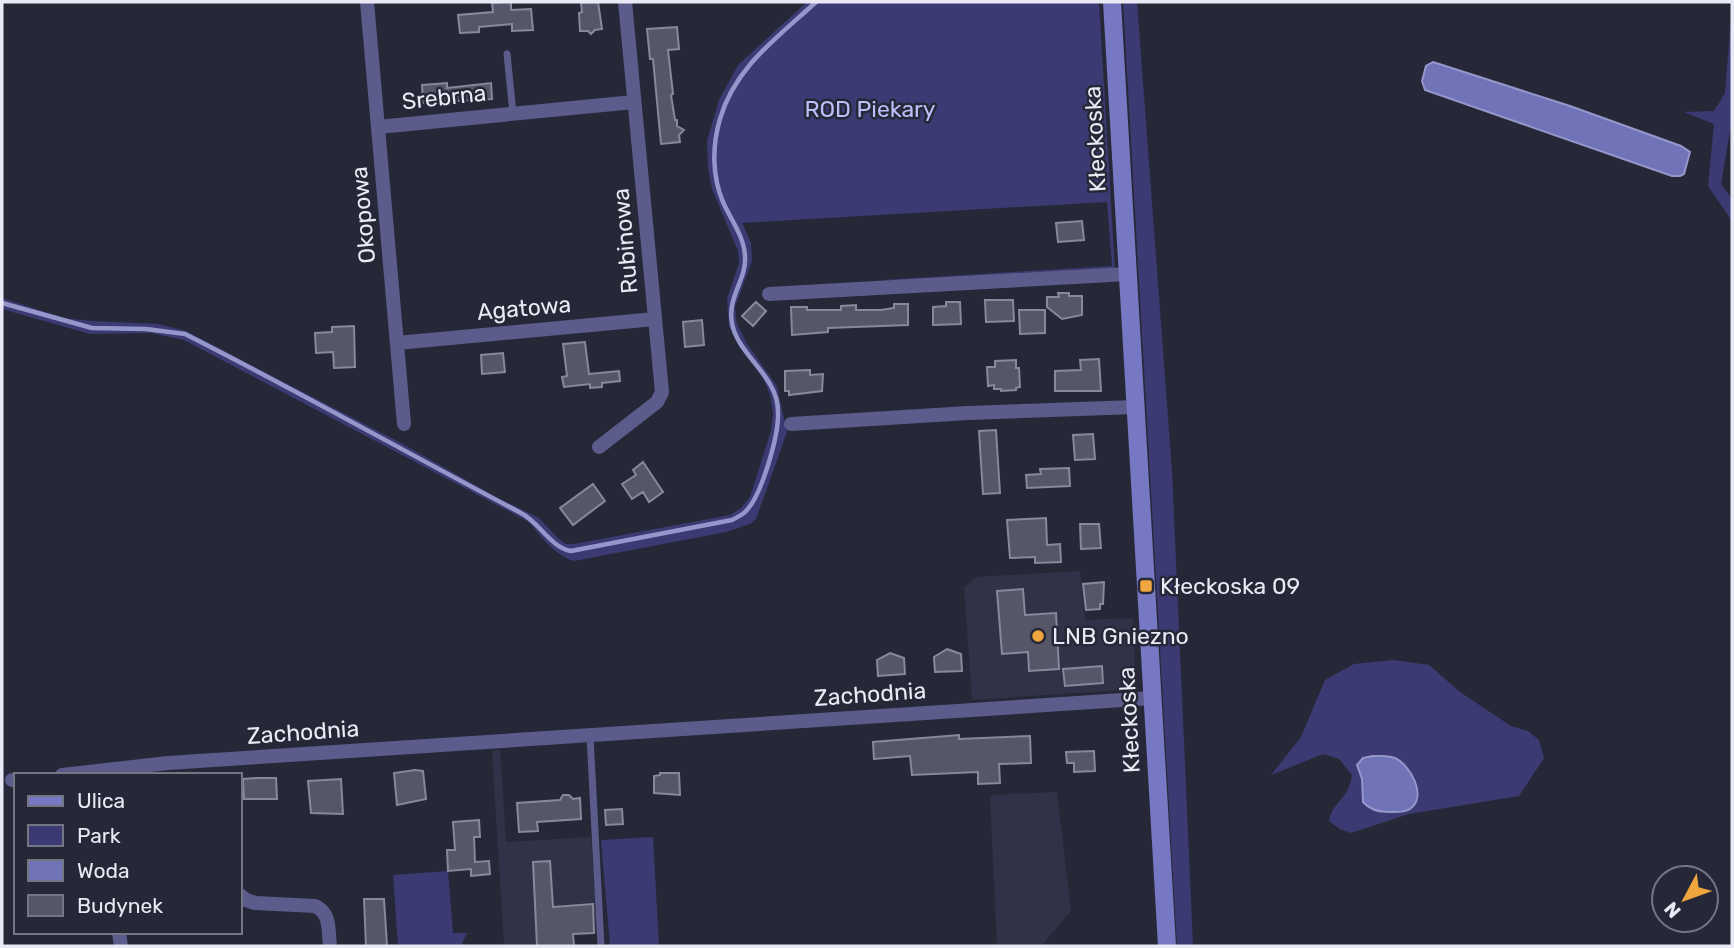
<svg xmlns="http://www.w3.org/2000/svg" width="1734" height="948" viewBox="0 0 1734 948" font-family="Rubik,sans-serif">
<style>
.built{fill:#313247}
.green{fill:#3b3a73}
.water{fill:#7173b9;stroke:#9597cb;stroke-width:2}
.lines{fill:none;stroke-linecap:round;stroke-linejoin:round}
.stream{stroke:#9597cb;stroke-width:4.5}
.building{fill:#555768;stroke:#87889b;stroke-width:2}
.service{stroke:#5b5c8c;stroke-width:7}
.minor{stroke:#5b5c8c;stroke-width:14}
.secondary{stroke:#7778c3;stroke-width:18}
.poi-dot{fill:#f0a63e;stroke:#272837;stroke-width:2.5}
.labels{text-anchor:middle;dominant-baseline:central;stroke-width:5;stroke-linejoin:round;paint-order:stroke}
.street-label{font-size:23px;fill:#e9eaf5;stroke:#272837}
.park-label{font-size:23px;fill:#bbbff9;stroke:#272837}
.poi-label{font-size:23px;fill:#e9eaf5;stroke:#272837;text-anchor:start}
</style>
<rect width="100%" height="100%" fill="#272837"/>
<!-- built -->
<path class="built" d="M1080,571L1085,620L1133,618L1136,689L972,700L964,587L977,577Z
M500,750L506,842L591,837L597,933L556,935V946H504L492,751Z
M1057,792L1071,911L1041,946H997L990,795Z"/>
<!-- green -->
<path class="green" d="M807,2H1099L1115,270L925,280H882L1112,266L1107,202L742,223L751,243L752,261L735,307L737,324L747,344L777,386L787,432L756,519L750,524L726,532L574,561C554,555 542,537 529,522L184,340L151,333L90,334L2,309V298L64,318L91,321L158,324L186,331L401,443L498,498L531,514L539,518L559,539L566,544H574L730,515L741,508L750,497L771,431L773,413L770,395L764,380L739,346L729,326L727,299L739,263L738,251L712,189L708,168L707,141L719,100L738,65Z
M1123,2H1137L1172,471L1193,946H1177Z
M1732,5V119L1721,184L1732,199V221L1708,186L1714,124L1684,112L1714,111L1725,93Z
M1393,660L1429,665L1460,692L1511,726L1528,731L1539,740L1544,758L1519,796L1409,814L1351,833L1340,829L1329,821C1333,800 1349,800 1352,775L1339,759L1323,754L1271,775L1301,737L1325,680L1354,664Z
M653,837L659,946H610L601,840Z
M448,871L453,933H467L461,946H398L393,875Z"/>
<!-- water -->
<path class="water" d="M1433,62L1570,106L1681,146L1690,152L1684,174L1680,176H1672L1425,90L1422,81L1426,66Z
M1373,756C1380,756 1388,755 1395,758C1410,765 1428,796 1410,809C1404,813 1395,812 1388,812C1378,812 1370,810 1363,802L1362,779L1357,765L1363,758Z"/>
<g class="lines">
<!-- stream -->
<path class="stream" d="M2,303L92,328L146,329L185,334C298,391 409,454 521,513C540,523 550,547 571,551L732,520C736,518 742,515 745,512C762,496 779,434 778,412C778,404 775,393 771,386C760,365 736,347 732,323C727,297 747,279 745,256C744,236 731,220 723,202C712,176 712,146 720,119C735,67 778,37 816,2"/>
</g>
<!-- building -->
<path class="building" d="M503,2H511V10L531,9L533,30L512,31V24L479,27V32L460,33L458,15L493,12L492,3Z
M598,2L602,29L595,30L591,34L588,31H580L579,13L582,12L581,3Z
M677,27L679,49L668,50L673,94L671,95L675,120H677V126L684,130L679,135L680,142L661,144L653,59H650L647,29Z
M447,83V88L491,83L492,99L423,103L422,85Z
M1082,221L1084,240L1058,242L1056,223Z
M1058,293H1069V296H1082V315L1062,319L1047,307V297H1059Z
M985,300H1013L1014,321L986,322Z
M756,302L766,311L753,326L742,316Z
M946,302H960L961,324L933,325V307L946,306Z
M894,304H908V325L828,328V332L792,335L791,307H807V310H841V306L856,305V310H881L894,308Z
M1019,310H1045V333L1020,334Z
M702,320L704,345L685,347L683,322Z
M354,326L355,367L334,368L333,352L316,353L315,333L332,332V327Z
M585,342L589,374L619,371L620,381L602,383V387L590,388V384L564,387L562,377L567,376L563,344Z
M503,353L505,372L482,374L481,355Z
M1099,359L1101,391H1055V371L1081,370L1080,360Z
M1016,360V368H1019L1020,387L1016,388V390L1001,391V389H994V385L988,386L987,367H995V361Z
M810,370V375L823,374L822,391L789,395V391H785V371Z
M996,430L1000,493L983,494L979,431Z
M1093,434L1095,459L1075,460L1073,435Z
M643,462L663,492L649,502L643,492L632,499L622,484L636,475L633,470Z
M1069,468L1070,486L1027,488L1026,475L1041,474L1040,469Z
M593,484L605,501L573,525L560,508Z
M1046,518L1047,545L1060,544L1061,562L1035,563V557L1010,558L1007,520Z
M1080,524H1099L1101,548L1081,549Z
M1104,582L1103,604H1100V609L1086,610L1083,584Z
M1023,589L1025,615L1056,613L1059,669L1029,671L1028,652L1002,654L997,591Z
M947,649L961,654L962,671L935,672L934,657Z
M890,653L904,658L905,674L878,676L877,660Z
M1102,666L1103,683L1065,686L1063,669Z
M959,735V739L1030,736L1031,763L999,764L1000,783L978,784V772L912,775L910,756L874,759L873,742Z
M1094,751L1095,771L1074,772V763H1067L1066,752Z
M415,770L423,771L426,799L397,805L394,773Z
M660,773H679L680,795L654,793V776L660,775Z
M256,778H276L277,799H244L243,779Z
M341,779L343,814L311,813L308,781Z
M563,795H569L573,799L580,798L581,819L537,822L538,831L519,832L517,803L560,800Z
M622,809L623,824L606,825L605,810Z
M479,820L480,837H474L475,862L489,861L490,874L471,876V869L448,871L447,850H455L453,822Z
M550,861L553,907L593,904L594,933L573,934L574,946H537L533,862Z
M364,899H384L387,946H366Z"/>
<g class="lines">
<!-- service -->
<path class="service" d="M507,54L513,113
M590,736L601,946"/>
<!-- minor -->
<path class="minor" d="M367,2L404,424
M378,127L634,102
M769,294L1128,274
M397,343L655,319
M791,424L968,413L1135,407
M599,447L657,402L662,392L625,2
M62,775L168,763L1153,698
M12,780H16
M240,895L246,900L255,903L315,906C331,913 328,930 330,946
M119,932L121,946"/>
<!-- secondary -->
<path class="secondary" d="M1112,2L1167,946"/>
</g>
<!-- markers -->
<g class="poi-dot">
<rect x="1139" y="579" width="14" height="14" rx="3.5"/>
<circle cx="1038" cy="636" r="7"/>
</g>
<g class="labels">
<!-- street labels -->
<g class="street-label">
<text transform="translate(444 97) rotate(-6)">Srebrna</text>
<text transform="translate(1095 139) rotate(-93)">Kłeckoska</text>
<text transform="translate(363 215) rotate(-95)">Okopowa</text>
<text transform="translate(625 241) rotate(-95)">Rubinowa</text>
<text transform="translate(524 308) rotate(-5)">Agatowa</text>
<text transform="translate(870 694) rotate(-4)">Zachodnia</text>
<text transform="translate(1129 720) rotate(-93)">Kłeckoska</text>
<text transform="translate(303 732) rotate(-4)">Zachodnia</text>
</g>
<!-- park labels -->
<g class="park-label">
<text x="870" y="109">ROD Piekary</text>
</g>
<!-- poi labels -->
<g class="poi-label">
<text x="1160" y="586">Kłeckoska 09</text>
<text x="1052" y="636">LNB Gniezno</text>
</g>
</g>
<!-- border -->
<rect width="1734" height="948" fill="none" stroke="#e9eaf5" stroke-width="7"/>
<!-- legend -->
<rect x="14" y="773" width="228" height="161" fill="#272837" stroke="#757683" stroke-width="2"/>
<rect x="28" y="796" width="35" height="10" fill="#7778c3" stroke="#757683" stroke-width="2"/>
<text x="77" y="808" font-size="21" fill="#e9eaf5">Ulica</text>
<rect x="28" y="825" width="35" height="21" fill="#3b3a73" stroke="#757683" stroke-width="2"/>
<text x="77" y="843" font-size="21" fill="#e9eaf5">Park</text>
<rect x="28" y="860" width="35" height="21" fill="#7173b9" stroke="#757683" stroke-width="2"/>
<text x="77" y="878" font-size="21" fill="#e9eaf5">Woda</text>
<rect x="28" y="895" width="35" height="21" fill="#555768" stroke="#757683" stroke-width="2"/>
<text x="77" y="913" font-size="21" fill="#e9eaf5">Budynek</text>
<!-- north arrow -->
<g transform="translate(1685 899) rotate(229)"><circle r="33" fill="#272837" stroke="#757683" stroke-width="2"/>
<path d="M0-5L12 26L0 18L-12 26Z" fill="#f0a63e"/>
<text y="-10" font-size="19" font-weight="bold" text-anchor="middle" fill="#e9eaf5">N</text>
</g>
</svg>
